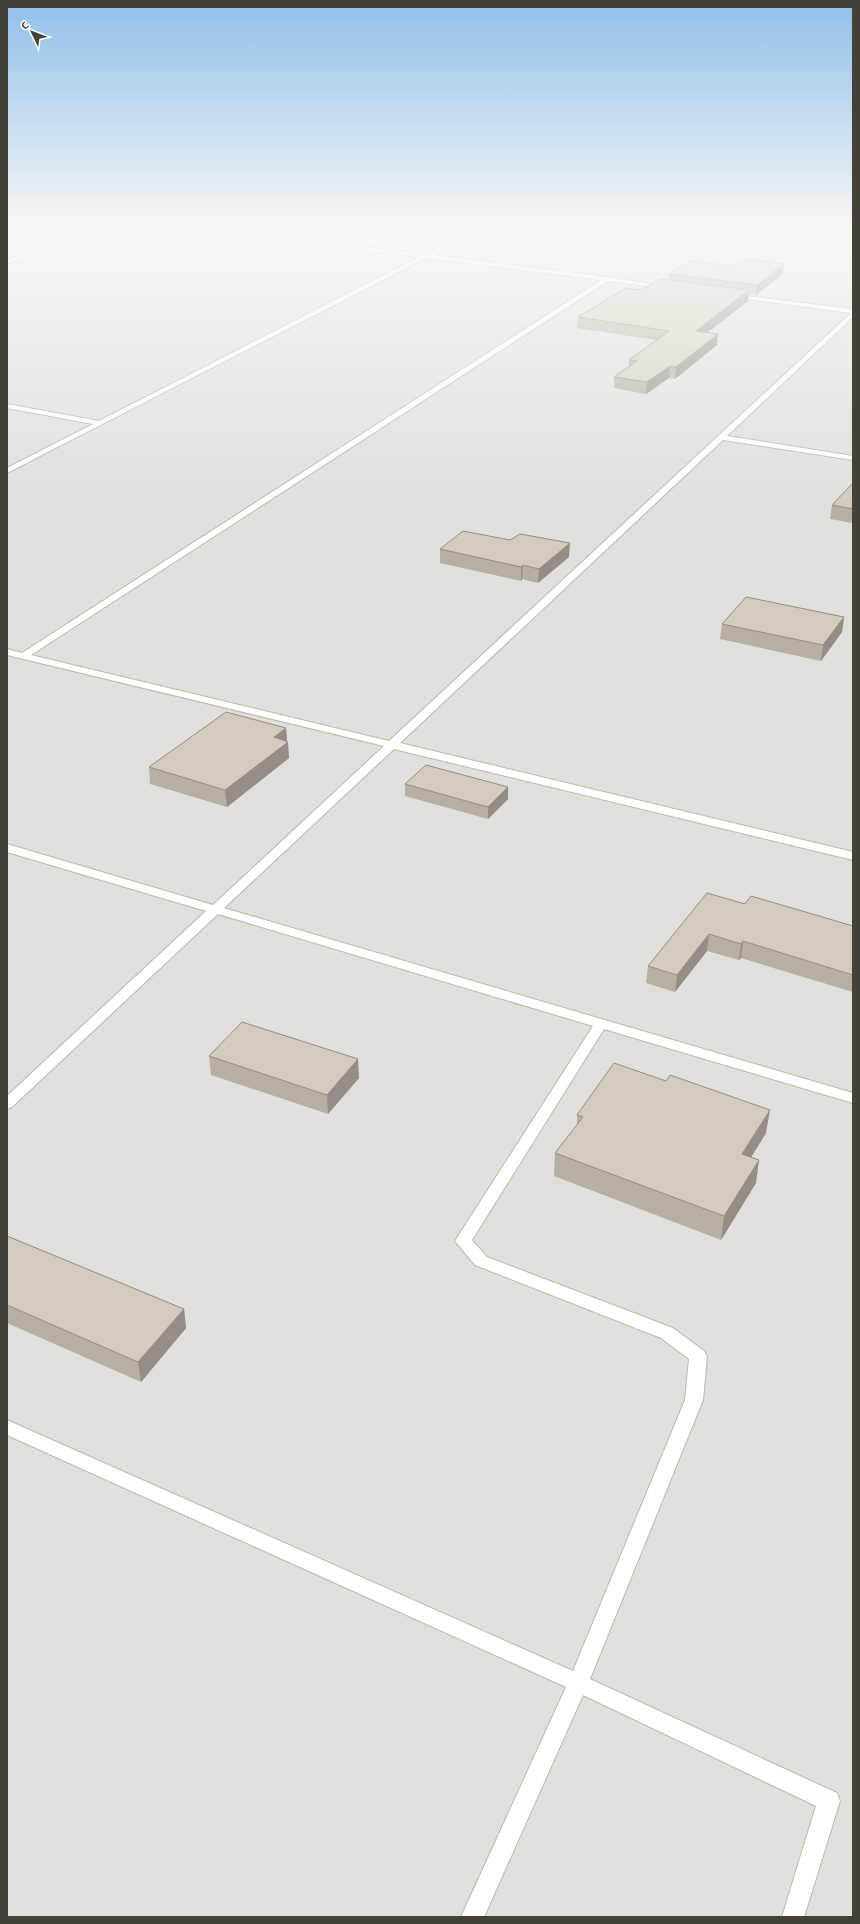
<svg xmlns="http://www.w3.org/2000/svg" width="860" height="1924" viewBox="0 0 860 1924" font-family="'Alegreya Sans',sans-serif">
<style>
.industrial{fill:#e2deda}
.lines{fill:none;stroke-linecap:round;stroke-linejoin:round}
.lane-casing{stroke:#bdb7ac;stroke-width:2}
.lane{fill:#fff;fill-rule:evenodd}
.wall{fill:#b5afa4}
.shaded-wall{fill:#948e86}
.building{fill:#d3cbbf;stroke:#948e86}
</style>
<rect width="100%" height="100%" fill="#f2efe9"/>
<!-- industrial -->
<path class="industrial" d="M7,233H853V1917H7Z"/>
<g class="lines">
<defs>
<path id="lane" d="M81,233H88L7,264V260Z
M238,233H252L358,246L386,233H393L365,247L425,255L467,233H474L432,255L607,277L670,287L667,289L608,281L31,655L389,741L851,313L732,297L729,295L730,294L853,309V317L727,436L853,456V460L723,440L400,743L853,852V860L394,749L224,908L853,1093V1103L604,1029L472,1240L487,1257L673,1328L704,1351L707,1356L703,1400L590,1679L837,1793L840,1801L804,1917H782L816,1806L583,1695L484,1917H461L566,1687L7,1435V1420L573,1671L685,1400L689,1359L661,1338L475,1265L455,1241L593,1026L218,914L12,1107L7,1109V1096L206,911L7,852V844L213,905L384,746L7,655V649L22,653L601,280L426,258L7,473V468L93,424L7,408V404L99,421L419,257Z"/>
</defs>
<!-- lane casing -->
<use href="#lane" class="lane-casing"/>
<!-- lane -->
<use href="#lane" class="lane"/>
</g>
<!-- wall -->
<path class="wall" d="M784,264L782,275L756,295L749,294L748,301L708,332L717,345L675,379L669,378L646,394L614,388V377L629,367V360L656,340L577,328L578,317L641,290L668,280L669,274L733,266Z
M853,484V523L830,519L832,505Z
M510,540L569,557L538,583L522,579L521,581L440,563V549Z
M844,617L842,632L821,661L720,639L722,624Z
M286,728L287,741L289,758L227,807L150,784L149,767Z
M405,784L508,799L488,819L405,796Z
M745,904L853,926V992L741,958L739,960L707,951L675,992L646,983L648,966Z
M209,1056L359,1078L328,1114L211,1075Z
M577,1115L766,1133L751,1157L756,1183L721,1240L554,1176L555,1153L577,1125Z
M7,1236L184,1309L186,1328L141,1382L7,1323Z"/>
<!-- shaded-wall -->
<path class="shaded-wall" d="M784,264L782,275L756,295L757,285Z
M749,290L748,301L695,342L696,331Z
M718,334L717,345L675,379L676,367Z
M670,366L669,378L646,394L647,382Z
M570,543L569,557L538,583L539,569Z
M523,565L522,579L521,581V567Z
M844,617L842,632L821,661L823,645Z
M286,728L287,743L288,742L289,758L227,807L225,790L274,737Z
M508,787V799L488,819V807Z
M709,934L707,951L675,992L677,975Z
M743,941L741,958L739,960L741,944Z
M358,1059L359,1078L328,1114L327,1095Z
M770,1110L766,1133L739,1177L742,1154Z
M759,1160L756,1183L721,1240L724,1216Z
M184,1309L186,1328L141,1382L138,1362Z"/>
<!-- building -->
<path class="building" d="M748,259L784,264L757,285L669,274L691,261L733,266Z
M660,279L749,290L696,331L718,334L676,367L670,366L647,382L614,377L637,361L629,360L669,331L578,317L626,288L641,290Z
M852,484H853V509L832,505Z
M463,531L510,540L520,534L570,543L539,569L523,565L521,567L440,549Z
M746,597L844,617L823,645L722,624Z
M226,712L286,728L274,737L288,742L225,790L149,767Z
M426,765L508,787L488,807L405,784Z
M707,893L745,904L751,896L853,926V975L743,941L741,944L709,934L677,975L648,966Z
M242,1022L358,1059L327,1095L209,1056Z
M614,1063L666,1081L670,1075L770,1110L742,1154L759,1160L724,1216L555,1153L583,1117L577,1115Z
M7,1236L184,1309L138,1362L7,1305Z"/>
<!-- sky -->
<linearGradient id="sky" x2="0" y2="1"><stop stop-color="#90bfe8"/><stop offset="0.46" stop-color="#f9f8f5"/><stop offset="1" stop-color="#f9f8f5" stop-opacity="0"/></linearGradient>
<rect width="860" height="502" fill="url(#sky)"/>
<!-- border -->
<rect width="860" height="1924" fill="none" stroke="#454038" stroke-width="16"/>
<!-- north arrow -->
<g transform="translate(32 32) rotate(313)" stroke="#ffffff" stroke-width="3" paint-order="stroke">
<path d="M0-3L7 15L0 10L-7 15Z" fill="#454038"/>
<text y="-6" font-size="11" font-weight="bold" text-anchor="middle" fill="#454038">С</text>
</g>
</svg>
